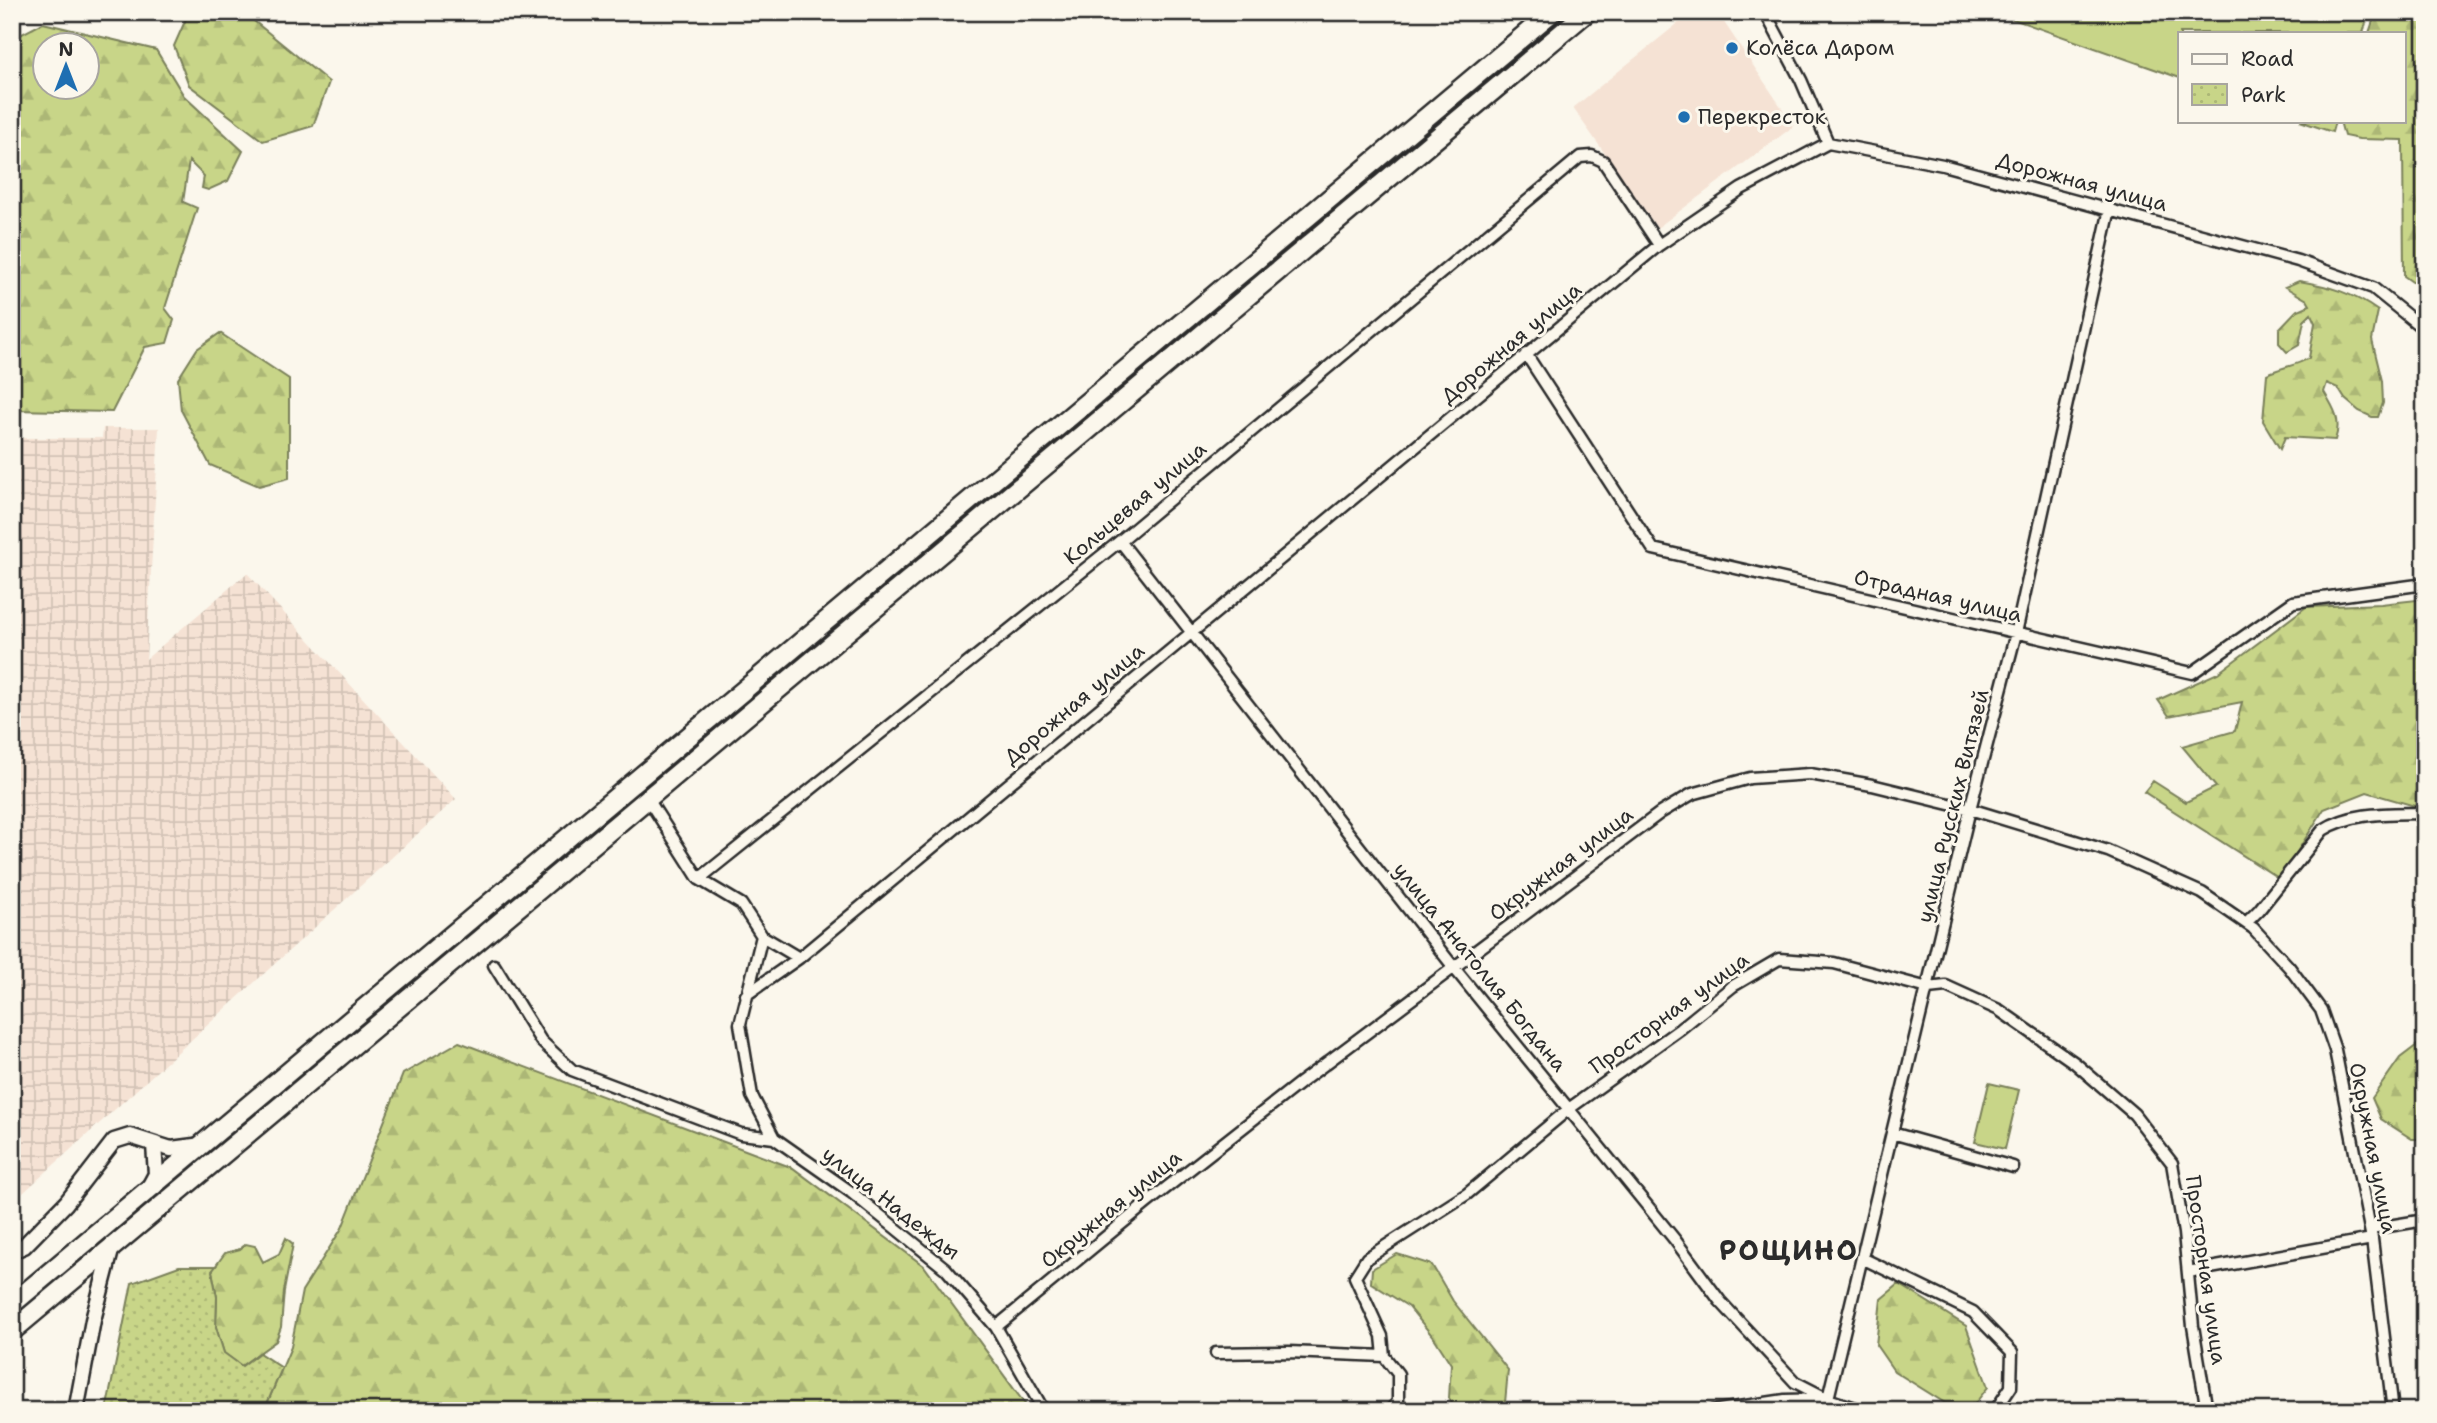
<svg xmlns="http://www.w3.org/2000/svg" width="2437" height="1423" viewBox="0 0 2437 1423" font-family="'Shantell Sans',sans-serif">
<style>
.built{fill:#f5e2d4}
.industrial{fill:url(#industrial-grid)}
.grass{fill:#c8d588;stroke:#7a805a;stroke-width:2}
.forest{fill:url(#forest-firs);stroke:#7a805a;stroke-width:2;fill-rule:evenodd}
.park{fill:url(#park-dots);stroke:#7a805a;stroke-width:2}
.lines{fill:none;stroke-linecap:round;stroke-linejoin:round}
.street-casing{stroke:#2b2b2b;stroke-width:15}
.secondary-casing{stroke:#2b2b2b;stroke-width:19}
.highway-casing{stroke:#2b2b2b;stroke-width:23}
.street{stroke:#fbf7ec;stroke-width:10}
.secondary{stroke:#fbf7ec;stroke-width:14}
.highway{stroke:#fbf7ec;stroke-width:18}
.poi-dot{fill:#1f6fb2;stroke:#fbf7ec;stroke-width:2.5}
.labels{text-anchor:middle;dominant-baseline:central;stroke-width:6;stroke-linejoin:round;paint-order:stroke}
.poi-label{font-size:21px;fill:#2b2b2b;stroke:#fbf7ec;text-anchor:start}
.street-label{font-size:21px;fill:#2b2b2b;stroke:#fbf7ec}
.district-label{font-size:28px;font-weight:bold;letter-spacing:2px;fill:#2b2b2b;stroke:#fbf7ec}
</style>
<defs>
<pattern id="industrial-grid" width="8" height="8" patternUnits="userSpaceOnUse" patternTransform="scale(1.75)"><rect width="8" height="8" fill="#f5e2d4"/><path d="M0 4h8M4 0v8" fill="none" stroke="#d2c2b6"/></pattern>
<pattern id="forest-firs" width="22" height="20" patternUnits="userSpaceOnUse" patternTransform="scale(1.75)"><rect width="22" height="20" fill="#c8d588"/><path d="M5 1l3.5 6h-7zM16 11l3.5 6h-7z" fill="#acb776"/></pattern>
<pattern id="park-dots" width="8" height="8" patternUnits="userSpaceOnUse" patternTransform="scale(1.75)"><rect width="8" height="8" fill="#c8d588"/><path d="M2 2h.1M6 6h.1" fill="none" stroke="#acb776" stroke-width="1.8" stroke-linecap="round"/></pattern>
</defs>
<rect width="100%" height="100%" fill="#fbf7ec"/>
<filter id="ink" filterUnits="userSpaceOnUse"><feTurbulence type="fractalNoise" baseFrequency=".0143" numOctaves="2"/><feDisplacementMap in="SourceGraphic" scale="14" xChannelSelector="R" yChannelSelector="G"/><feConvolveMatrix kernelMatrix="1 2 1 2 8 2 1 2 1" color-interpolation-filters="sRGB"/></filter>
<g filter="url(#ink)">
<!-- built -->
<path class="built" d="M1692,12H1717L1794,126L1657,228L1573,108Z"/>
<!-- industrial -->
<path class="industrial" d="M103,428H159L146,659L247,573L456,799L12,1203V438H102Z"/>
<!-- grass -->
<path class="grass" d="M1993,12H2363L2366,23L2363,33H2180V78Z
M2300,121H2335L2332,132Z
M1989,1083L2019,1090L2005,1149L1975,1142Z"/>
<!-- forest -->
<path class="forest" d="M189,12H243L329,82L313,126L263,141L189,85L174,46Z
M2366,12H2425V291L2404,276L2403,140L2359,139L2344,136L2340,121H2404V33H2369L2373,21Z
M43,23L156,50L184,96L243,151L228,181L208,190L202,188L204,176L189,161L183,202L197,208L165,308L174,320L167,343L145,347L112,412L12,410V39ZM46,46H88V88H46Z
M2299,281C2329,286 2353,293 2378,311L2372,340L2382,381L2383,403L2378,417H2372L2359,411L2345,399L2338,388L2327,383L2324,392C2334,408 2342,421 2335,440L2285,437L2280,449L2263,421L2267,374C2281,367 2296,366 2309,358L2315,323L2311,314L2304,321L2299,345L2287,352L2279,343V329L2296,311L2310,305L2307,300L2285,287Z
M220,333L289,379V478L259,486L210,465L181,410L178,379L197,349Z
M2425,599V809L2367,792L2324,809L2280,879L2144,792L2153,781L2186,802L2216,787L2182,746L2235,731L2242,702L2169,716L2158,700L2218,673L2306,607L2381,604Z
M2425,1039V1139H2412L2381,1119L2372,1098L2400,1058Z
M459,1042L793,1168L924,1266L1030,1411H264L291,1347L302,1291L342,1228L403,1074Z
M286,1238L293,1244L284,1291L281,1327L276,1341L241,1366L224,1353L216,1327L217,1297L212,1271L225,1253L240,1249L246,1244L255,1246L263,1262L279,1254Z
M1397,1254L1432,1265L1453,1301L1508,1370L1505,1403L1500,1406L1482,1400L1464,1411H1456L1449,1398L1451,1364L1435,1339L1409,1307L1371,1283L1372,1269Z
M1899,1284L1966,1326L1988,1387L1973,1406L1945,1403L1894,1371L1876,1345L1881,1299Z"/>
<!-- park -->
<path class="park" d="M179,1266H216L212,1271L217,1297L216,1327L224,1353L242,1366L259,1353L282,1368L264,1411H106L132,1283Z"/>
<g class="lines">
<defs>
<path id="street" d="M1765,12L1801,80L1828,143
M1526,354L1653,549L2192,673L2293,602L2425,584
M1120,541L1455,969L1675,1240L1720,1301L1795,1382L1828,1399L1864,1411
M648,799L699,879L741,904L762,936L799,958
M699,879L1120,541L1580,157L1592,156L1603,161L1659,245
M2246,923L2259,910L2323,830C2353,811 2390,814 2425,813
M762,936L740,1024L752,1096L774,1138L851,1192L946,1269L996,1327L1044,1411
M494,965L541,1041L572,1070L741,1134L774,1138
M746,995L799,958L1659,245L1741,189L1828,143L1943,165L2298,261L2373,288L2425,330
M1892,1133L2013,1167
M2370,1229L2425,1220
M1862,1258L1973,1312L2012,1352L2011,1387L1995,1411
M2188,1272L2372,1239
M996,1327L1147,1203L1301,1082L1660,813L1692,794L1750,778L1810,774L1872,785L1970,809L2108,851L2202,893L2253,928L2289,967L2321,1010L2335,1050L2372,1239L2393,1411
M1216,1353L1289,1352L1384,1356
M1391,1411L1398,1401V1374L1384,1356L1382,1336L1355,1277L1367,1258L1467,1194L1570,1108L1680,1029L1733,986L1779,959L1834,963L1928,988L1946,986L1999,1010L2075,1063L2134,1114L2172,1163L2184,1233L2193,1326L2207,1411
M1712,1411L1785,1400L1824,1399
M1825,1411L1970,809L2016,633L2110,209"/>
<path id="secondary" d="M149,1187L156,1174L154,1145
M12,1251L24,1246L66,1203L114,1141L130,1136L171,1149L202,1145
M76,1411L93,1320L112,1247"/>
<path id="highway" d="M12,1304L1552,12
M12,1331L1587,12"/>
</defs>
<!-- street casing -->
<use href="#street" class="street-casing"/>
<!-- secondary casing -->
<use href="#secondary" class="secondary-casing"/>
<!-- highway casing -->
<use href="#highway" class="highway-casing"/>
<!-- street -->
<use href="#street" class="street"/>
<!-- secondary -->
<use href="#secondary" class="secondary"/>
<!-- highway -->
<use href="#highway" class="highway"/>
</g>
</g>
<!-- markers -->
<g class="poi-dot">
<circle cx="1732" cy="48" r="7"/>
<circle cx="1684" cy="117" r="7"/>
</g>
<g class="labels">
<!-- poi labels -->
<g class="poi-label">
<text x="1746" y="48">Колёса Даром</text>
<text x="1698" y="117">Перекресток</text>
</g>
<!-- street labels -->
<g class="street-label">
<text transform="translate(2082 182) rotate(15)">Дорожная улица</text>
<text transform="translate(1511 343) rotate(-40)">Дорожная улица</text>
<text transform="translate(1135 503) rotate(-40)">Кольцевая улица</text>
<text transform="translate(1938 596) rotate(13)">Отрадная улица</text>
<text transform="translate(1074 704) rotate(-40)">Дорожная улица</text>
<text transform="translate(1953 806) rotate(-76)">улица Русских Витязей</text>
<text transform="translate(1561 864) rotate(-37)">Окружная улица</text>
<text transform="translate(1480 967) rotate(51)">улица Анатолия Богдана</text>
<text transform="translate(1669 1013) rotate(-36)">Просторная улица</text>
<text transform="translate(2373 1148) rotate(79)">Окружная улица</text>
<text transform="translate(891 1203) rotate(38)">улица Надежды</text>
<text transform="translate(1111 1209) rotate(-39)">Окружная улица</text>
<text transform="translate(2206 1270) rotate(82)">Просторная улица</text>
</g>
<!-- district labels -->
<g class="district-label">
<text x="1789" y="1250">РОЩИНО</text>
</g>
</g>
<!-- margin -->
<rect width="2437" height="1423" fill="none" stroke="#fbf7ec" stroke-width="42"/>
<rect x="21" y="21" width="2395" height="1381" fill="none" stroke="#2b2b2b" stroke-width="2.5" filter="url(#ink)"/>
<!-- legend -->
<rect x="2178" y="32" width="228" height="91" fill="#fbf7ec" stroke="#a8a59f" stroke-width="2"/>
<rect x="2192" y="54" width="35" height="10" fill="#fbf7ec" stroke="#a8a59f" stroke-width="2"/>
<text x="2241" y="66" font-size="21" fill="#2b2b2b">Road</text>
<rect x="2192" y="84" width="35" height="21" fill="url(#park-dots)" stroke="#a8a59f" stroke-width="2"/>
<text x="2241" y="102" font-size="21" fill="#2b2b2b">Park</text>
<!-- north arrow -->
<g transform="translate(66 66)"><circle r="33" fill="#fbf7ec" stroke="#a8a59f" stroke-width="2"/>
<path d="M0-5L12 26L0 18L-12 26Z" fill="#1f6fb2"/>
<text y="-10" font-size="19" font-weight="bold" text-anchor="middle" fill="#2b2b2b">N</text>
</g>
</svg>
